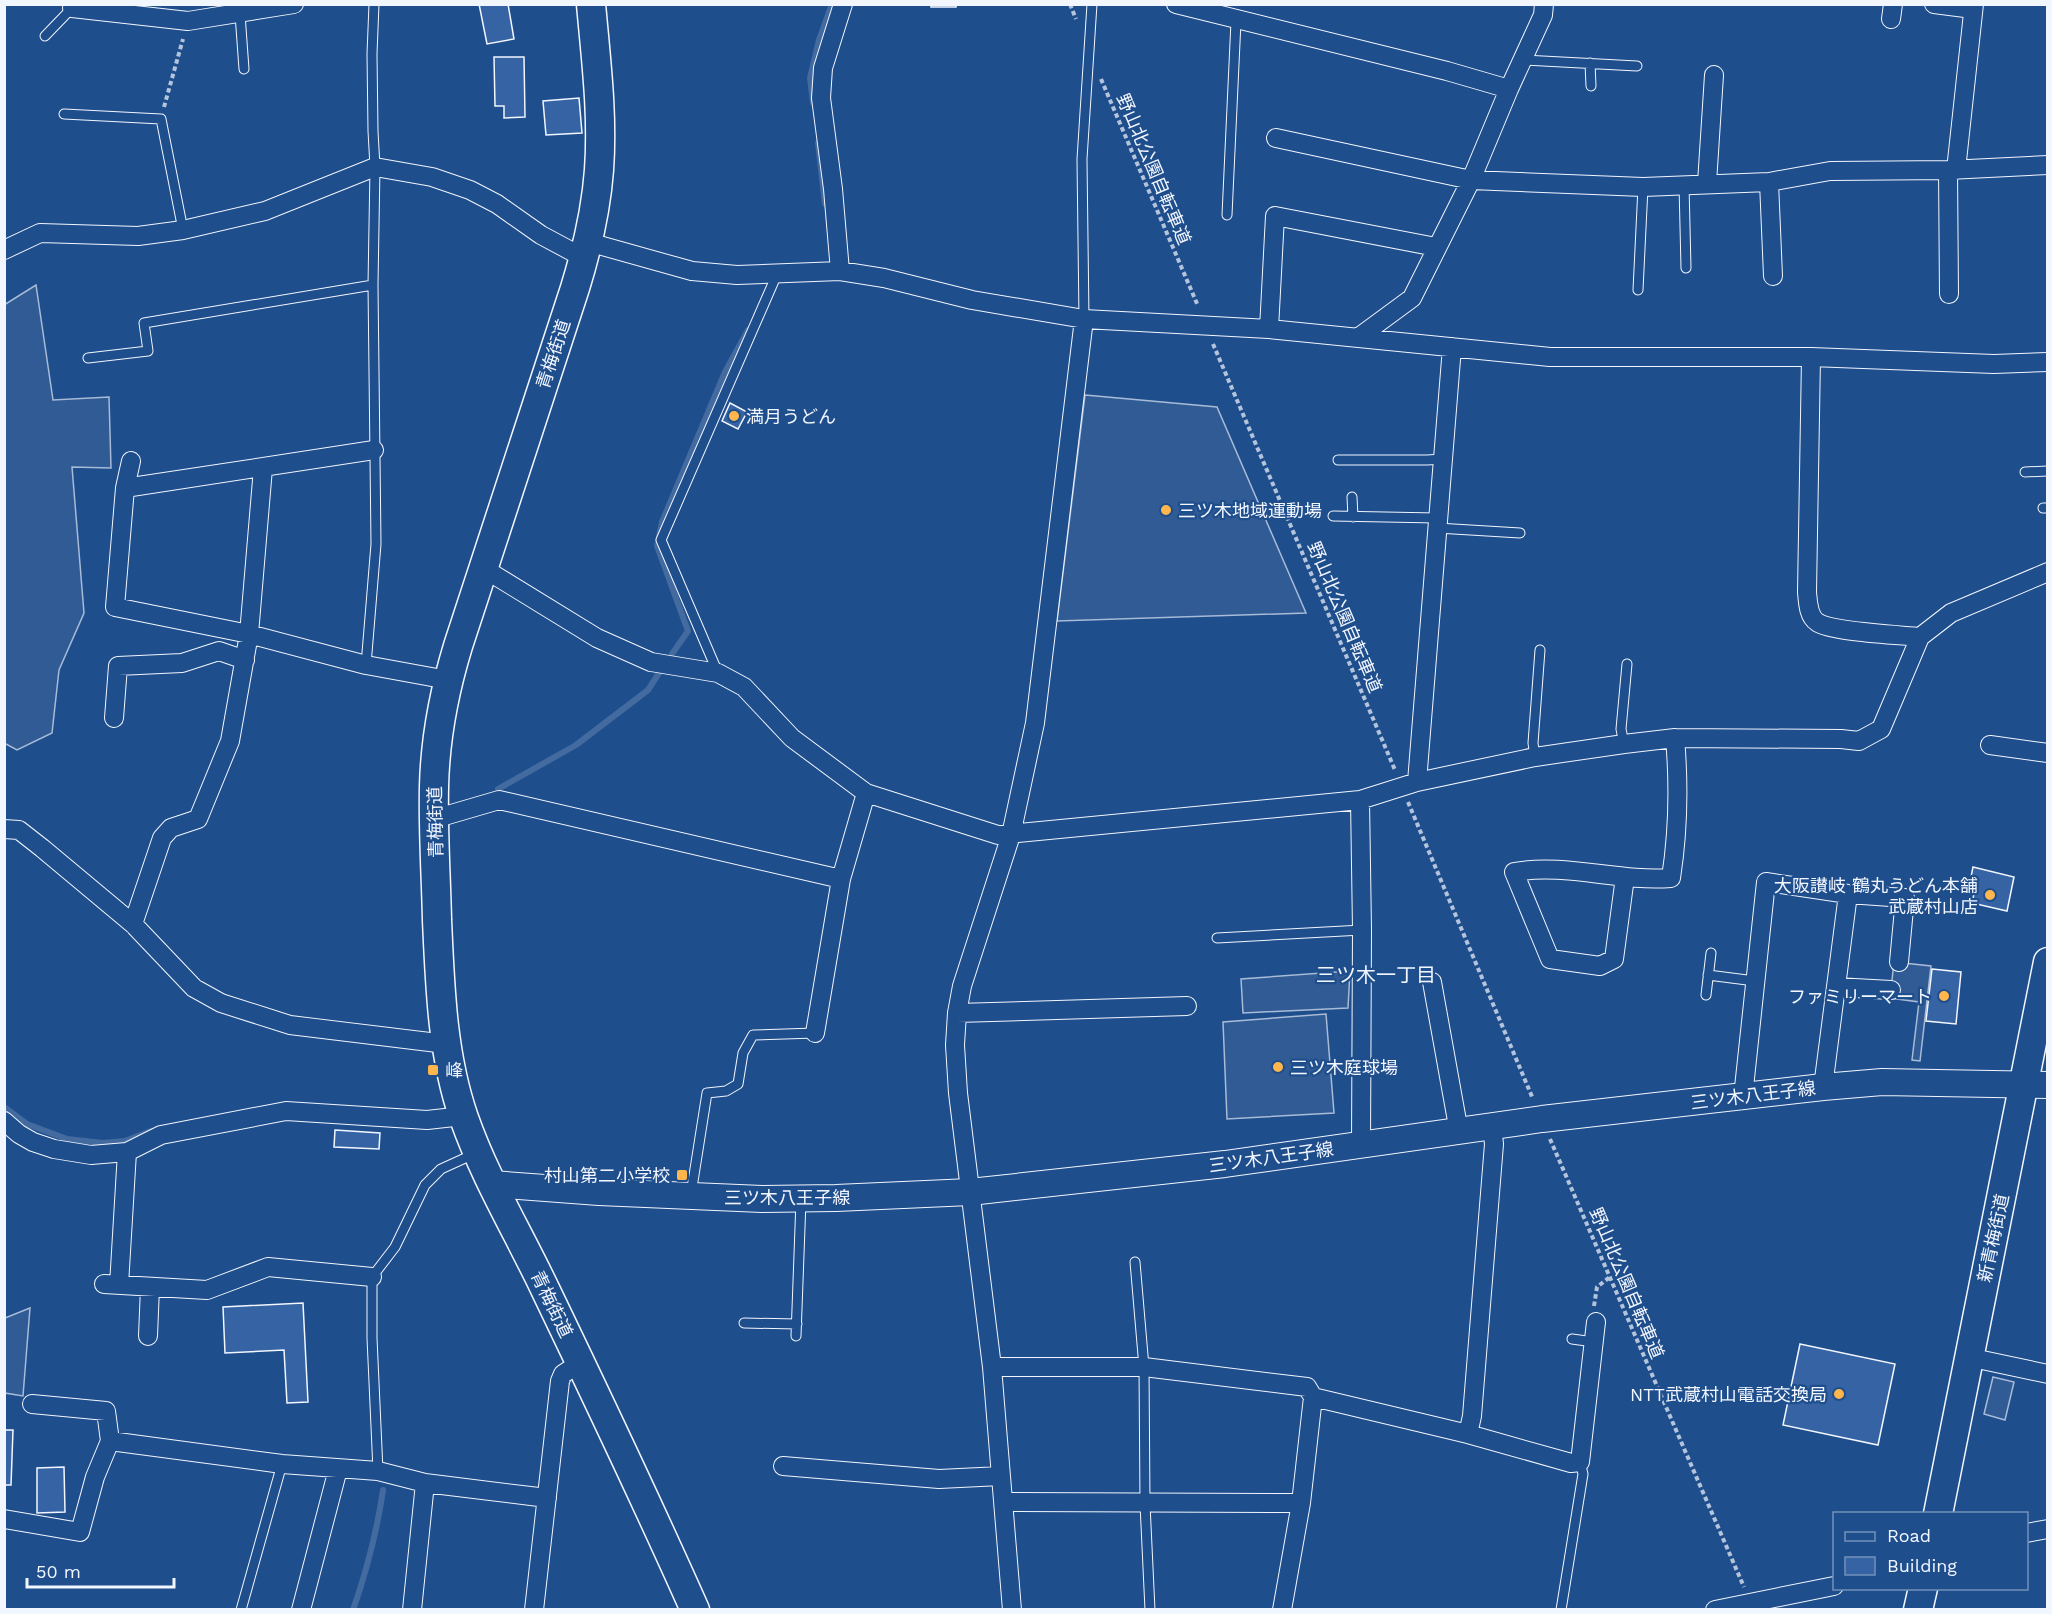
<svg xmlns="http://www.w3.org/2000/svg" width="2052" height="1614" viewBox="0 0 2052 1614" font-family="'Work Sans','Noto Sans JP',sans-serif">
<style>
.built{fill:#305b95;stroke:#a8bbd7;stroke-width:1.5}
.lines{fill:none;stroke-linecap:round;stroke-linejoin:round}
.stream{stroke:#446ba0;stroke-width:6}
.building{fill:#3563a3;stroke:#f2f6ff;stroke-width:1.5}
.lane-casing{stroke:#f2f6ff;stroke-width:11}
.street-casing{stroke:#f2f6ff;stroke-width:20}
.secondary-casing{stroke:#f2f6ff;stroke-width:28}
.primary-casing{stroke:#f2f6ff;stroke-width:31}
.path{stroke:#b3c4dc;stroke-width:4;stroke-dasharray:4.5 3;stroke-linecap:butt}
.lane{stroke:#1f4e8c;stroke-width:9}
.street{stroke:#1f4e8c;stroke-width:18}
.secondary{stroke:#1f4e8c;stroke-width:26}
.primary{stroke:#1f4e8c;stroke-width:28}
.poi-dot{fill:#ffb74d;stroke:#1f4e8c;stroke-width:2}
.labels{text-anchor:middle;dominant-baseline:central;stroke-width:4.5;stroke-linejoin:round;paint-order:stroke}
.street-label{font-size:18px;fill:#f2f6ff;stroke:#1f4e8c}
.poi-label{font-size:18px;fill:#f2f6ff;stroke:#1f4e8c;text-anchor:start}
.neighbourhood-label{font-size:20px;fill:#f2f6ff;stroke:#1f4e8c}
</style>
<rect width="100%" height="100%" fill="#1f4e8c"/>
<!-- built -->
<path class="built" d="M36,285L53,400L109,397L111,468L72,467L84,613L59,670L52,733L17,750L4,743V305Z
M1085,395L1217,407L1306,613L1057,621Z
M1894,962L1931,966L1920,1061L1912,1060L1919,1002L1890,998Z
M1350,971L1348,1008L1243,1013L1241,979Z
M1326,1014L1334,1113L1227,1119L1223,1022Z
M30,1308L23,1396L5,1393V1318Z
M1993,1377L2014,1382L2005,1420L1984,1414Z"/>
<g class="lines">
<!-- stream -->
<path class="stream" d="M813,103L810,78L819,40L832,4
M818,143L825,204
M672,654L688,631L657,546L662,522L725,372L748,330
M498,789L576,745L648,690L661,670
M4,1107L27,1124L67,1139L103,1143L125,1141L151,1131
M353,1610C367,1570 377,1531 383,1490"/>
</g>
<!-- building -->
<path class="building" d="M479,4H508L514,39L487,44Z
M931,4H956V7H931Z
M494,57H524L525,117L504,118V106H495Z
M579,98L582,133L546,135L543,101Z
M730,403L747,412L738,429L722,421Z
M1973,867L2014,877L2007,911L1972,903L1976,884L1970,882Z
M1932,969L1961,972L1956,1024L1926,1021Z
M335,1130L380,1133L379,1149L334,1147Z
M303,1303L308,1402L287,1403L284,1350L225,1353L223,1307Z
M1800,1344L1895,1364L1878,1445L1783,1425Z
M4,1430H13L11,1485H4Z
M64,1467L65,1512L37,1513V1468Z"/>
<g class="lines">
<defs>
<path id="lane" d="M240,14L244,69
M45,36L72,8
M1523,60L1637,66
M1590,63L1591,86
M64,114L161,119L183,230
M1684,185L1686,268
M1227,215L1236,21
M1638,290L1643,187
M1084,319L1082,159L1092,4
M88,358L148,351L144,323L373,285
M1338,460H1427L1443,459
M2025,472L2048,471
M1352,497L1353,517
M2043,508H2048
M1333,516L1437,518
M1437,528L1520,533
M366,665L376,544L373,285L375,167L373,131L372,54L374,4
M718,673L661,540L777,274
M1624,744L1621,729L1627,664
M1535,757L1533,743L1540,650
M1217,938L1362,930
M1708,975L1755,981
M1706,995L1711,953
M691,1194L707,1093L726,1091L738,1084L743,1053L753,1035L815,1033
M1135,1262L1144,1367L1145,1504L1150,1610
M744,1323L797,1324
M796,1336L801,1200
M1572,1339L1594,1342
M378,1471L372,1338V1277L395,1247L425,1185L441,1169L474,1154
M241,1610L282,1464
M1561,1610L1583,1474L1580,1462"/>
<path id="street" d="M1176,4L1447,71L1509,89
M1934,4L1973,9
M72,8L188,21L294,4
M1891,19L1893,4
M1276,138L1471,180L1643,187L1769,182L1830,171L1948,170L2048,165
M1948,170L1949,294
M1956,170L1974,4
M1769,182L1773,276
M1707,183L1714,75
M588,242L692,271L737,275L840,271L884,278L972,300L1084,319L1269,329L1550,357H1811L1994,364L2048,362
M4,250L40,233L138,236L183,230L265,211L375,167L432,177L470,190L497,204L541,235L584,258
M840,271L833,189L821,98L823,68L843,4
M1269,329L1275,216L1436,247
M1359,337L1412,298L1471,180L1509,89L1543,15L1544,4
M1811,357L1807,592C1808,602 1808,616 1817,622C1830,632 1901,635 1920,637
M131,461L125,488L115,607L249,634L366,665L448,680
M125,488L374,450
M483,568L597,638L651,662L718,673L744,687L792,738L866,793L998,835L1360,800L1417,782L1535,757L1624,744L1675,738L1841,739L1859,741L1881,729L1920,637L1951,613L2048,572
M114,718L118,666L182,663L219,651L245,660
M1990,745L2048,753
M1417,782L1452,347
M1360,800L1362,930L1361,1145
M434,819L499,800L841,879
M4,829L19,830L42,848L133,924L194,988L221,1003L290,1025L446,1044
M1625,877L1614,959L1600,966L1550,959L1514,872C1567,863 1618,882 1671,878C1678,833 1679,784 1675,738
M133,924L162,838L171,828L198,819L230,741L249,634L263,468
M1432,982L1459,1132
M1836,987L1891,990
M957,1013L1187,1006
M815,1033L841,879L866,793
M1823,1087L1848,894
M1743,1097L1766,882L1848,894L1905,898L1899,962
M4,1121L19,1134L33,1142L54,1149L91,1155L127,1152L161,1135L286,1111L427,1120L463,1116
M104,1284L207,1290L268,1267L372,1277
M119,1285L127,1152
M148,1336L150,1287
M1968,1357L2048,1374
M992,1367H1144L1307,1387L1313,1397L1301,1503L1282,1610
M1313,1397L1468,1434L1571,1463L1580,1462L1596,1322
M1468,1434L1472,1416L1494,1144L1492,1127
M110,1441L282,1464L378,1471L425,1483L547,1498
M783,1466L939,1479L1001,1476
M1004,1502L1301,1503
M4,1519L80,1532L95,1477L110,1441L106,1411L32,1404
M2026,1533L2048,1529
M301,1610L338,1469
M412,1610L425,1483
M534,1610L560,1381L563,1374L580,1363
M1012,1610L992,1367L958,1093L955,1045L957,1013L962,986L1011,835L1035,723L1084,319
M1715,1610L1834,1586"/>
<path id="secondary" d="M492,1184L599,1192L762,1199L836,1198L970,1192L1225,1164L1542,1119L1823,1087L1882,1082L2048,1085"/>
<path id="primary" d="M591,4C596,60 603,115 599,170C596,211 587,249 575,288L458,646C444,692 435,740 434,787C433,831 436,876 437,920C440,986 442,1055 464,1118C485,1178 518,1232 545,1289C596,1395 647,1502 695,1610
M1938,1514L2048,962
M1918,1610L1923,1588"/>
</defs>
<!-- lane casing -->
<use href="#lane" class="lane-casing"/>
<!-- street casing -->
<use href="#street" class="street-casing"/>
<!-- secondary casing -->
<use href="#secondary" class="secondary-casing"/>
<!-- primary casing -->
<use href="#primary" class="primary-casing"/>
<!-- path -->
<path class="path" d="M1070,4L1076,19
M1101,79L1198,306
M164,107L183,39
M1213,344L1395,770
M1408,802L1533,1099
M1550,1139L1744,1587
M1594,1306L1597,1287L1610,1277"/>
<!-- lane -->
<use href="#lane" class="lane"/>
<!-- street -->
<use href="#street" class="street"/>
<!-- secondary -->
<use href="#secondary" class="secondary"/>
<!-- primary -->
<use href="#primary" class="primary"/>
</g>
<!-- markers -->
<g class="poi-dot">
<circle cx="734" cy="416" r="6"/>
<circle cx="1166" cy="510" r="6"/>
<circle cx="1990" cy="895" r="6"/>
<circle cx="1944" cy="996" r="6"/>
<circle cx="1278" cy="1067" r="6"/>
<rect x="427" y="1064" width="12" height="12" rx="3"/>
<rect x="676" y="1169" width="12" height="12" rx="3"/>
<circle cx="1839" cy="1394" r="6"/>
</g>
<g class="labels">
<!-- street labels -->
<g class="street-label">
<text transform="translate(1154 169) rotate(67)">野山北公園自転車道</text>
<text transform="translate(553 354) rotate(-72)">青梅街道</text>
<text transform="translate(1345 617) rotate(67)">野山北公園自転車道</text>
<text transform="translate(435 822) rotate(-91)">青梅街道</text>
<text transform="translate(1753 1095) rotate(-7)">三ツ木八王子線</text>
<text transform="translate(1271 1157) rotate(-8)">三ツ木八王子線</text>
<text x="787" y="1197">三ツ木八王子線</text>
<text transform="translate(1993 1238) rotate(-78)">新青梅街道</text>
<text transform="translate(1627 1283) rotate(67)">野山北公園自転車道</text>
<text transform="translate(552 1304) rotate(64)">青梅街道</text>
</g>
<!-- poi labels -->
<g class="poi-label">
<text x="746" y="416">満月うどん</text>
<text x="1178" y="510">三ツ木地域運動場</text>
<text x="1978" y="885" text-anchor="end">大阪讃岐 鶴丸うどん本舗<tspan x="1978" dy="21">武蔵村山店</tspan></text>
<text x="1932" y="996" text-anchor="end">ファミリーマート</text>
<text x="1290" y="1067">三ツ木庭球場</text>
<text x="445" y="1070">峰</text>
<text x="670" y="1175" text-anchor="end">村山第二小学校</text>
<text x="1827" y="1394" text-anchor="end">NTT武蔵村山電話交換局</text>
</g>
<!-- neighbourhood labels -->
<g class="neighbourhood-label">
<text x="1376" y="975">三ツ木一丁目</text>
</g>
</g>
<!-- border -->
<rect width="2052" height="1614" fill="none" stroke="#f2f6ff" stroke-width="12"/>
<!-- legend -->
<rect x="1833" y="1512" width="195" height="78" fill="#1f4e8c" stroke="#7391ba" stroke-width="1.5"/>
<rect x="1845" y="1532" width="30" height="9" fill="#1f4e8c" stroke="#7391ba" stroke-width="1.5"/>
<text x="1887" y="1542" font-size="18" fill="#f2f6ff">Road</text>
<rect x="1845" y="1557" width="30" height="18" fill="#3563a3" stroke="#7391ba" stroke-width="1.5"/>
<text x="1887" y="1572" font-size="18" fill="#f2f6ff">Building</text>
<!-- scale -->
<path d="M27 1578v9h147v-9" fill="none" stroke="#f2f6ff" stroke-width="3"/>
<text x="36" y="1578" font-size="18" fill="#f2f6ff" stroke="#1f4e8c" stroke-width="4.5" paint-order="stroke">50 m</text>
</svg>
